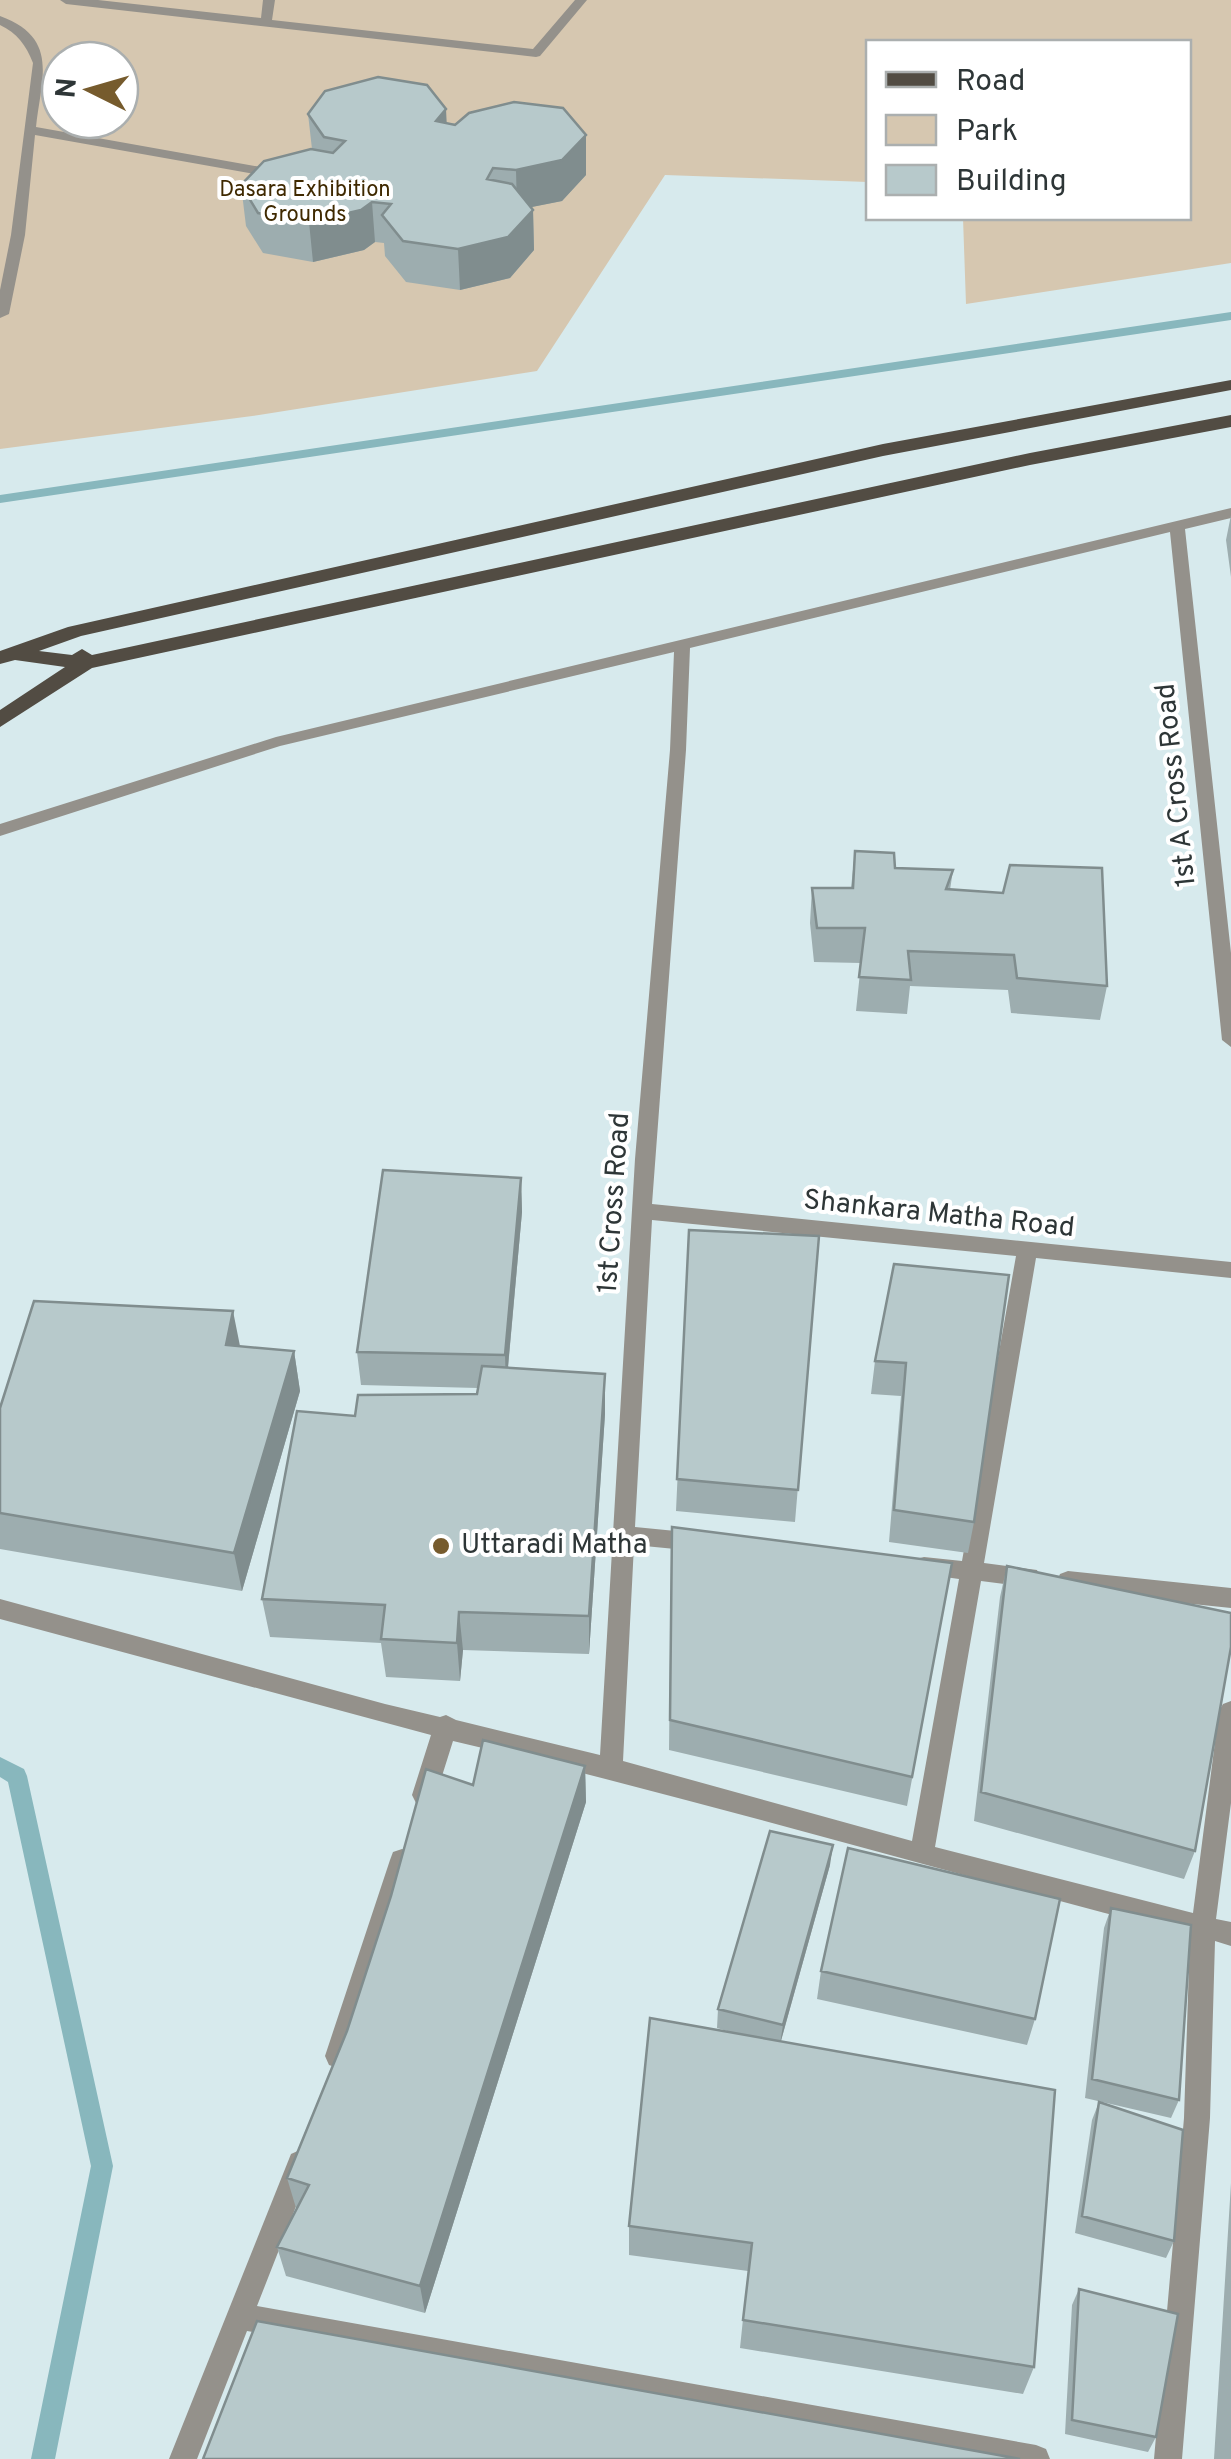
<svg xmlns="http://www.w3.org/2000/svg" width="1231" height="2459" viewBox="0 0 1231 2459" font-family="Overpass,sans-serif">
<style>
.green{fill:#d6c7b0;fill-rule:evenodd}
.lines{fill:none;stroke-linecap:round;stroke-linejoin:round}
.stream{fill:#88b7bd;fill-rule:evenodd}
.lane{fill:#94918b;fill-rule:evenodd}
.street{fill:#94918b;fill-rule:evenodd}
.primary{fill:#524c43;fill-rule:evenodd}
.wall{fill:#9dadaf}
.shaded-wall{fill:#808d8e}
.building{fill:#b7c9cb;stroke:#808d8e;stroke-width:2.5}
.poi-dot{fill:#765b2d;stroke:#fff;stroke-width:4}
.labels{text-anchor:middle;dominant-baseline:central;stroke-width:8;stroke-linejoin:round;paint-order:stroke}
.far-park-label{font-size:22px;fill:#3f2900;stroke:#fff}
.street-label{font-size:28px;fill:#2e3637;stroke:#fff}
.poi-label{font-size:28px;fill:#2e3637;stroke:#fff;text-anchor:start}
</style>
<rect width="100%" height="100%" fill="#d7eaed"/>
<!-- green -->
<path class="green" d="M0,0H1231V263L966,304L963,218H1188V42H868V182L665,175L537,371L259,415L0,449ZM60,60H120V120H60Z"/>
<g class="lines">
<!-- stream -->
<path class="stream" d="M1231,312V320L0,503V495Z
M0,1757L24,1769L27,1776L113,2166L55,2459H31L91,2166L8,1782L0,1777Z"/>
<!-- lane -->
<path class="lane" d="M60,0H98L261,18L263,0H275L272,20L533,49L575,0H587L540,56L536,57L66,4Z
M0,16C60,38 41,79 36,127L283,171L290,175L283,179L35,135L25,235L9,314L0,318V290L11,235L33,63C26,45 17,33 0,25Z"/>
<!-- street -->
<path class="street" d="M1231,508V518L1185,529L1231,953V1047L1222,1040L1170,532L690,648L686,750L652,1204L1231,1262V1278L1036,1258L984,1563L1037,1570L1040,1577L1037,1584L1029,1587L981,1581L935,1847L1193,1913L1219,1711L1223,1704L1231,1701V1803L1216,1919L1231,1922V1946L1215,1941L1210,2118L1182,2459H1154L1184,2118L1190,1935C944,1872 700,1800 453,1741L436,1795L432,1803L424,1806L416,1803L412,1795L431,1735L0,1619V1599L385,1704L440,1717L446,1715L456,1720L600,1755L635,1159L670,750L674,652L280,746L0,836V824L276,737ZM652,1220L1016,1256L962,1561L924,1557L916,1559L913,1566L916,1573L959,1579L912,1841L623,1761L634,1545L696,1551L704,1549L707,1542L704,1535L696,1533L635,1527Z
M1068,1571L1231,1588V1608L1068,1591L1060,1588L1057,1581L1060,1574Z
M402,1849L411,1852L414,1860L351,2056L347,2065L338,2068L329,2065L325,2056L390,1860L393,1852Z
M300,2150L309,2154L313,2163L257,2306L1036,2445L1046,2449L1050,2459H958L247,2331L197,2459H169L291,2154Z"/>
<!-- primary -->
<path class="primary" d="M1231,380V390L883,456L81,636L39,651L72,655L82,649L92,655L1030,453L1231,415V427L1030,465L92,668L0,727V710L65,667L15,660L0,664V651L68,627L883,444Z"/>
</g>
<!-- wall -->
<path class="wall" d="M308,114L447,123L586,135V175L562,201L531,207L533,210L534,250L510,278L460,290L406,282L385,256L384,243L375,242L364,250L313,262L263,253L246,226L241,185L312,149Z
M1231,515V577L1226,540Z
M855,851L895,868L953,870L950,890L1107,986L1100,1020L1011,1013L1008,990L910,986L907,1014L856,1011L861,963L814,962L810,923L812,888H851Z
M521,1178L522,1212L508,1368L605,1374V1414L589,1654L463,1650L460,1681L386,1677L381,1643L270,1637L262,1599L355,1416L477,1394L478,1388L361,1385L357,1352Z
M689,1230L819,1236L795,1522L676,1511Z
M894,1264L974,1522L968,1553L889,1542L901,1396L871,1394L875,1361Z
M240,1346L294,1351L300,1391L242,1591L0,1549V1408Z
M671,1558L952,1563L907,1806L669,1750Z
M1007,1566L1195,1851L1184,1879L974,1821L1000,1597Z
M585,1766L586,1802L425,2313L286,2276L277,2247L297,2208H296L287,2178L473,1785Z
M830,1865L781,2041L1034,2367L1023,2394L740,2348L748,2271L629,2255V2226L734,2033L717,2028L718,2009Z
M1111,1908L1179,2100L1171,2118L1085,2098L1104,1928Z
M821,1971L1035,2019L1027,2045L817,1999Z
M1099,2102L1174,2241L1166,2258L1075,2233L1092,2120Z
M1231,2183V2459H1214Z
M1079,2289L1156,2437L1148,2452L1065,2434L1072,2305Z"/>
<!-- shaded-wall -->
<path class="shaded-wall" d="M446,109L448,149L436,121Z
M586,135V175L562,201L517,210L516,170Z
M372,202L375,242L364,250L313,262L309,222Z
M533,210L534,250L510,278L460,290L458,249Z
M521,1178L522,1212L506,1388L505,1355Z
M233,1311L241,1351L226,1345Z
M294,1351L300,1391L242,1591L234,1553Z
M605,1374V1414L589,1654V1616Z
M459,1612L463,1650L460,1681L457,1643Z
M585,1766L586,1802L425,2313L420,2286Z
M833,1845L830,1865L780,2044L783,2025Z"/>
<!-- building -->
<path class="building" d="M378,77L427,85L446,109L436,121L455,125L469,113L514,102L563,108L586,135L562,160L516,170L493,168L487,179L512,184L533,210L508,237L458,249L403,241L382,215L391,204L372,202L361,210L309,222L258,213L241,185L264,161L311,149L333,153L345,141L324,137L308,114L325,91Z
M855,851L894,853L895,868L953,870L946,889L1003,893L1010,865L1102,868L1107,986L1017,978L1014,955L908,951L911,980L859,977L865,928H817L812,888H853Z
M383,1170L521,1178L505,1355L357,1352Z
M689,1230L819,1236L798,1490L677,1479Z
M894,1264L1009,1275L974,1522L894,1510L906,1363L875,1361Z
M34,1301L233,1311L226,1345L294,1351L234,1553L0,1513V1408Z
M482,1366L605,1374L589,1616L459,1612L457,1643L381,1639L385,1605L262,1599L297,1411L355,1416L358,1395L477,1394Z
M672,1527L952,1563L912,1777L670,1720Z
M1007,1566L1231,1613V1647L1195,1851L981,1792Z
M483,1740L585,1766L420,2286L277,2247L309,2185L287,2178L347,2031L391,1896L426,1769L473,1785Z
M770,1831L833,1845L783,2025L718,2009Z
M848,1848L1060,1899L1035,2019L821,1971Z
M1111,1908L1191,1925L1179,2100L1092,2079Z
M650,2018L1055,2090L1034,2367L743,2320L752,2243L629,2226Z
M1099,2102L1183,2130L1174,2241L1082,2216Z
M1079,2289L1178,2314L1156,2437L1072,2420Z
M257,2321L1020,2459H203Z"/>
<!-- markers -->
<circle class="poi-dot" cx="441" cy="1546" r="10"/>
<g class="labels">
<!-- far-park labels -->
<g class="far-park-label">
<text x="305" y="190">Dasara Exhibition<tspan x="305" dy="25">Grounds</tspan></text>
</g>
<!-- street labels -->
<g class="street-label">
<text transform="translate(1177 785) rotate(-96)">1st A Cross Road</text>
<text transform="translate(615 1203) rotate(-86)">1st Cross Road</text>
<text transform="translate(939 1215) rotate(6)">Shankara Matha Road</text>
</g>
<!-- poi labels -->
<g class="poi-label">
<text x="461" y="1546">Uttaradi Matha</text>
</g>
</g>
<!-- legend -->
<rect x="866" y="40" width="325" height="180" fill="#ffffff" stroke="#abafaf" stroke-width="2.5"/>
<rect x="886" y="72" width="50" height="15" fill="#524c43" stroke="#abafaf" stroke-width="2.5"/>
<text x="956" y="90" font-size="30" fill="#2e3637">Road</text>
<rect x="886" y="115" width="50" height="30" fill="#d6c7b0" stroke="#abafaf" stroke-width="2.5"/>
<text x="956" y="140" font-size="30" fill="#2e3637">Park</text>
<rect x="886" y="165" width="50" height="30" fill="#b7c9cb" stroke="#abafaf" stroke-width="2.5"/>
<text x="956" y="190" font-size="30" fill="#2e3637">Building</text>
<!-- north arrow -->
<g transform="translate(90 90) rotate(275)"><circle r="48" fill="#ffffff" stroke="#abafaf" stroke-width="2.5"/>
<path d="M0-8L18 38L0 25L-18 38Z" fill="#765b2d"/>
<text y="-15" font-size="28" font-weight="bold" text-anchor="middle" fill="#2e3637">N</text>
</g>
</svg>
